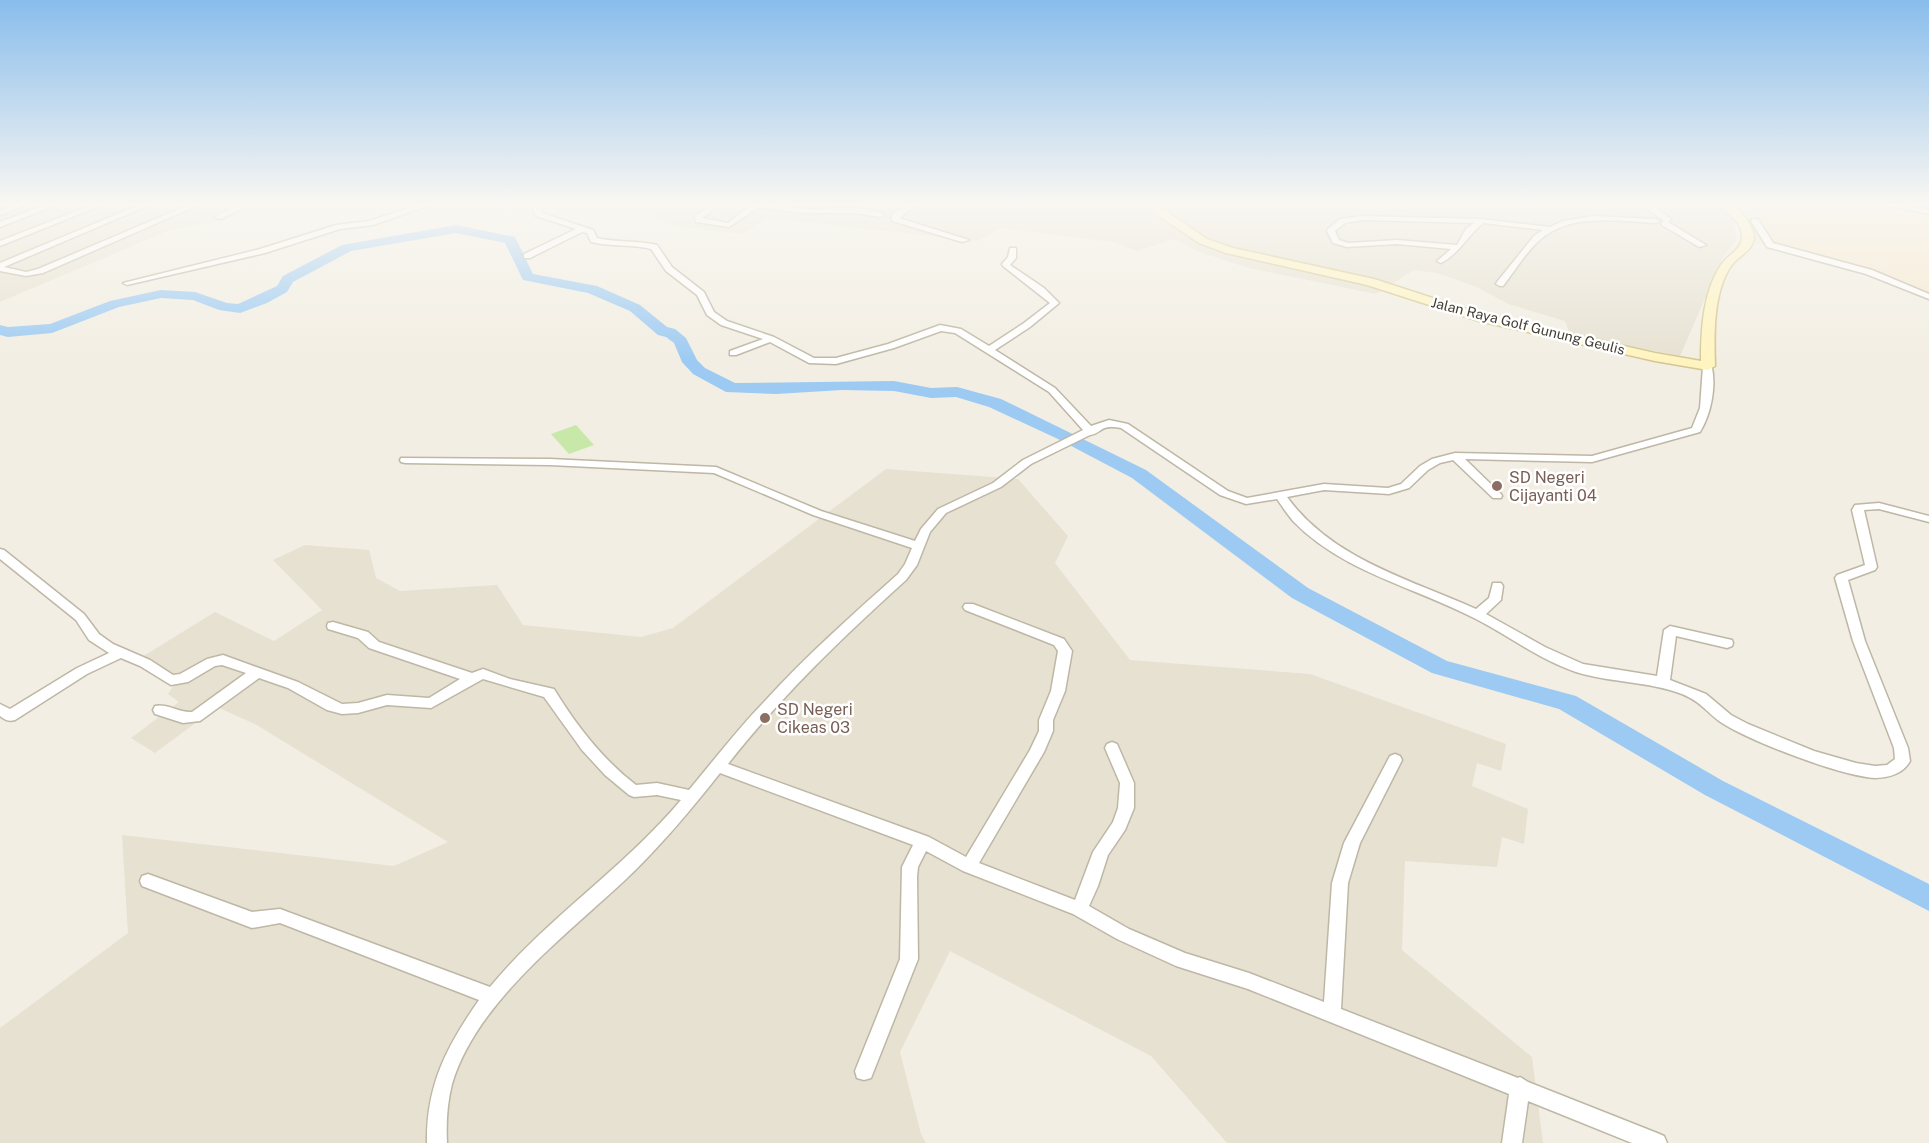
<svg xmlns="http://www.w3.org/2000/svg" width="1929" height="1143" viewBox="0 0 1929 1143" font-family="'Public Sans',sans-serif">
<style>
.residential{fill:#e6e1d1}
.commercial{fill:#f6e7cc}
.green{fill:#c8e8aa}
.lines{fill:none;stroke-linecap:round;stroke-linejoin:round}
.river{fill:#9ccaf2;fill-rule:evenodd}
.minor-casing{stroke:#beb7a5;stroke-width:3}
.secondary-casing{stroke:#d4c691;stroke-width:3}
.minor{fill:#fff;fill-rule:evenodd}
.secondary{fill:#fff4c0;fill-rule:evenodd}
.education-dot{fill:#8d6e63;stroke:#fff;stroke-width:2}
.labels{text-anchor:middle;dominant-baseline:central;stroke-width:5;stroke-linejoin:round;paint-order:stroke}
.far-street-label{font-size:14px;fill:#443e33;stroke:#fff}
.education-label{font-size:16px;fill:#785e54;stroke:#fff;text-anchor:start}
</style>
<rect width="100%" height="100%" fill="#f2eee3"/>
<!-- residential -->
<path class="residential" d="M0,203H292L246,216L170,230L0,302Z
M647,203H1714L1732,215L1737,239L1723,257L1680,356L1570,334L1565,321L1508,304L1477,287L1437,273L1414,270L1376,294L1249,268L1202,253L1174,239L1138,251L1112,242L1001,228L978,241L768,218L742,234L675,226L656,218Z
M886,469L1018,479L1068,536L1055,563L1130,660L1310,674L1506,744L1501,771L1477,763L1472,786L1528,809L1524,844L1502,837L1497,867L1405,861L1402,950L1532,1057L1543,1143H1227L1151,1056L950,951L900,1052L921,1134L926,1143H0V1028L128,933L122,835L394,866L448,842L255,724L217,707L155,753L131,738L179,702L168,694L179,678L142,657L215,612L274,641L322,610L273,560L305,545L369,550L376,578L400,591L497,585L523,625L641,637L673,628Z"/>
<!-- commercial -->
<path class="commercial" d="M1758,203H1866L1893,211L1929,217V299L1872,274L1753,242L1742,216L1758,218Z"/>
<!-- green -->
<path class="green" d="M576,425L594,445L569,454L551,434Z"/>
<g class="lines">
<!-- river -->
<path class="river" d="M456,225L515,237L533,274L597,286L640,305L667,327L675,329L686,338L697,360L705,368L735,383L894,381L931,388L957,387L1001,399L1146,470L1308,588L1447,661L1576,696L1723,781L1929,884V911L1705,795L1559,709L1432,673L1292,598L1132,478L1058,439L989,407L956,397L931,398L894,391L842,390L776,394L726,392L693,374L682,362L674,343L666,337L658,335L630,311L588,293L523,280L505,243L456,233L351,251L293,282L287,292L267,303L240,313L219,310L193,300L161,298L119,307L52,333L8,337L0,335V325L8,327L50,324L110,301L161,290L195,292L227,303L238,304L277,286L283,276L342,245Z"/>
<defs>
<path id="minor" d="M18,203H29L0,215V211Z
M50,203H61L0,227V222Z
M97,203H107L0,246V241Z
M144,203H154L4,267L26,272L38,269L193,203H203L43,273L26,276L0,271V263Z
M243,203H253L221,219L214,217Z
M424,203H436L373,225L340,229L265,253L127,285L123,283L260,249L336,225L369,221Z
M533,203H540L542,213L593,230L597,238C617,243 637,240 657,245L672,267L704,292L714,312L727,321L774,337L814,358H836L888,344L940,325L961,329L989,346L1024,323L1050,303L1003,266L1002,264L1008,257L1010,248H1016V258L1010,265L1044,288L1059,303L1030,327L995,350L1055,388L1091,426L1109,420L1128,424L1228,491L1247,498L1324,484L1388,488L1401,484L1420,466L1432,459L1455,453L1592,456L1692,428L1700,408L1703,366L1705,364H1711C1717,385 1711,414 1700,432L1592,462L1465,459L1501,494L1502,496L1501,498H1493L1453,460L1440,463L1428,470L1409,488L1389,494L1324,490L1287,497C1332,559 1409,579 1476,609L1489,598L1493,583H1501L1503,586L1501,600L1486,614L1545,647L1583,664L1657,676L1664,630L1670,626L1732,640L1733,643L1732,646L1727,648L1676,636L1670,680L1706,694L1731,715L1748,724L1814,751L1856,763L1875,766L1887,765L1895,759L1894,748L1853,641L1835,578L1837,575L1865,565L1852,510L1855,505L1879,503L1929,516V522L1879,509L1864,510L1877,567L1875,570L1848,580L1865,641L1908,748L1910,761C1904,773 1889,778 1875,778C1841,776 1752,742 1722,723C1707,713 1702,702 1682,694C1648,681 1611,683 1576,672C1540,660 1509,636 1476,619C1415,587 1342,572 1293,521C1287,514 1282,506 1277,499L1246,504L1220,495L1121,428C1099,424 1103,433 1090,435L1031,464L1001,487L946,513L930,532L917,565L906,580C843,637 781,696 728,764L929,837L966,857L1030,750L1039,731V720L1051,691L1058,651L1054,645L965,610L963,607L965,604H973L1064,639L1072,651L1065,691L1053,720V731L1044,752L979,863L1075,900L1093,852L1113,822L1118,808L1120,783L1105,748L1107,744L1112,742L1117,744L1134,783V808L1125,830L1108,855L1098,886L1089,906L1129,929L1185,953L1249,973L1324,1002L1332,883L1344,843L1390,756L1395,754L1400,756L1402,760L1360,843L1348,883L1341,1009L1518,1078L1520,1077L1528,1082L1657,1133L1664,1136L1667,1143H1632L1528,1101L1522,1143H1502L1509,1094L1248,989L1176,966L1117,939L1073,914L963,871L926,851L918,867L917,877L918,959L871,1078L864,1080L857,1078L855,1071L900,959L902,867L913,845L720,773C690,811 659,848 624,881C564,937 476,1003 452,1084C447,1104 446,1123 447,1143H427C426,1085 447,1046 479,1000L280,923L252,928L142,886L140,881L142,876L148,874L252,912L280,909L490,987C547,918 623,869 681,800L657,795L634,797L629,795L605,775L582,750L544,697L483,679L431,708L387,705L358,713L342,714L327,710L288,688L259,678L200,721L183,723L155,714L153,710L155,706C167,703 179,713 192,712L246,673L222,665L215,666L188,682L171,685L140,666L121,658L87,674L15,720C9,722 5,720 0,716V704L10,709L77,668L109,653L89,640L76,620L0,559V549L4,550L84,614L99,634L113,644L150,660L173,675L180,674L207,659L223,655L298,682L342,704L358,703L387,695L429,698L460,679L369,648L358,638L328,629L327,626L328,623L333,622L368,632L379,642L472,673L483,669L510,679L554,689C576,725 602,759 636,785L657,783L689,790C714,760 737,730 764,702C806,656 852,615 898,574L905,564L912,548L813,515L714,473L550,465L405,463L401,462L400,460L401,458L550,459L716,467L821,511L915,541L921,529L938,509L993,483L1023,460L1083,430L1049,392L955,333L941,331L894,348L836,364L809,363L770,342L736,355H730V351L763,339L721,325L707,315L697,295L666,271L651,249C632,244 611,247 591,242L587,233L582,232L530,258H524V254L576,229L536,216L532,207Z
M714,203H722L702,218L728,223L751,205L746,203C766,203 786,208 806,209C828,210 866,204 885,215L881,217L854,213H804L759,207L729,227L696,222L695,216Z
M910,203H919L899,218L969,240L962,242L892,221V214Z
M1640,203H1648L1670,218L1671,220L1668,222L1706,245L1699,247L1662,225L1661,223L1664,221Z
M1875,203H1892L1929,210V214Z
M1362,216L1481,219L1550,227L1563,221L1594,216L1656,219L1660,221L1656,223C1619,221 1573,213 1542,238C1527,250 1515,271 1503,286H1500L1496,284L1497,282L1534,236L1543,230L1483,223C1467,236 1459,254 1441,263L1437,261L1451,249L1397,244L1347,247L1333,243L1327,231L1328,229L1340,219ZM1362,220L1474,223L1466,229L1457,245L1397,240L1348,243L1339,240L1335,231L1345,223Z
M1752,219H1758L1773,243L1872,270L1929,294V299L1866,274L1767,247L1751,221Z"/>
<path id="secondary" d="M1140,203H1154L1207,239L1233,248L1374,279L1482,314L1655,353L1701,361C1701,329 1703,292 1721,265C1727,255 1743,249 1742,236C1742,221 1726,213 1717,203C1721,203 1727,203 1731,204C1741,210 1754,226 1754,238C1753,251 1738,256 1731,266C1713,293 1714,335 1715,366L1708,370L1655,361L1479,321L1367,285L1226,253L1199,243Z"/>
</defs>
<!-- minor casing -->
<use href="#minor" class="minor-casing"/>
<!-- secondary casing -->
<use href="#secondary" class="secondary-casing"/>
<!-- minor -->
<use href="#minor" class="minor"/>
<!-- secondary -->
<use href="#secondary" class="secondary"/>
</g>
<!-- sky -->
<linearGradient id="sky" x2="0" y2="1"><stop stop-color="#89bdec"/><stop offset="0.56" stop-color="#f9f7f2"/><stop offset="1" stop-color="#f9f7f2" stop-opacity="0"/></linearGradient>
<rect width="1929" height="363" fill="url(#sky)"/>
<!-- markers -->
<g class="education-dot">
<circle cx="1497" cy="486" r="6"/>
<circle cx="765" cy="718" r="6"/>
</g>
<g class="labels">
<!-- far-street labels -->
<g class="far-street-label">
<text transform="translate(1528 326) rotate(14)">Jalan Raya Golf Gunung Geulis</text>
</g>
<!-- education labels -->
<g class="education-label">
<text x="1509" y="477">SD Negeri<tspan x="1509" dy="18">Cijayanti 04</tspan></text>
<text x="777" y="709">SD Negeri<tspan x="777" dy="18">Cikeas 03</tspan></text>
</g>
</g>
</svg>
